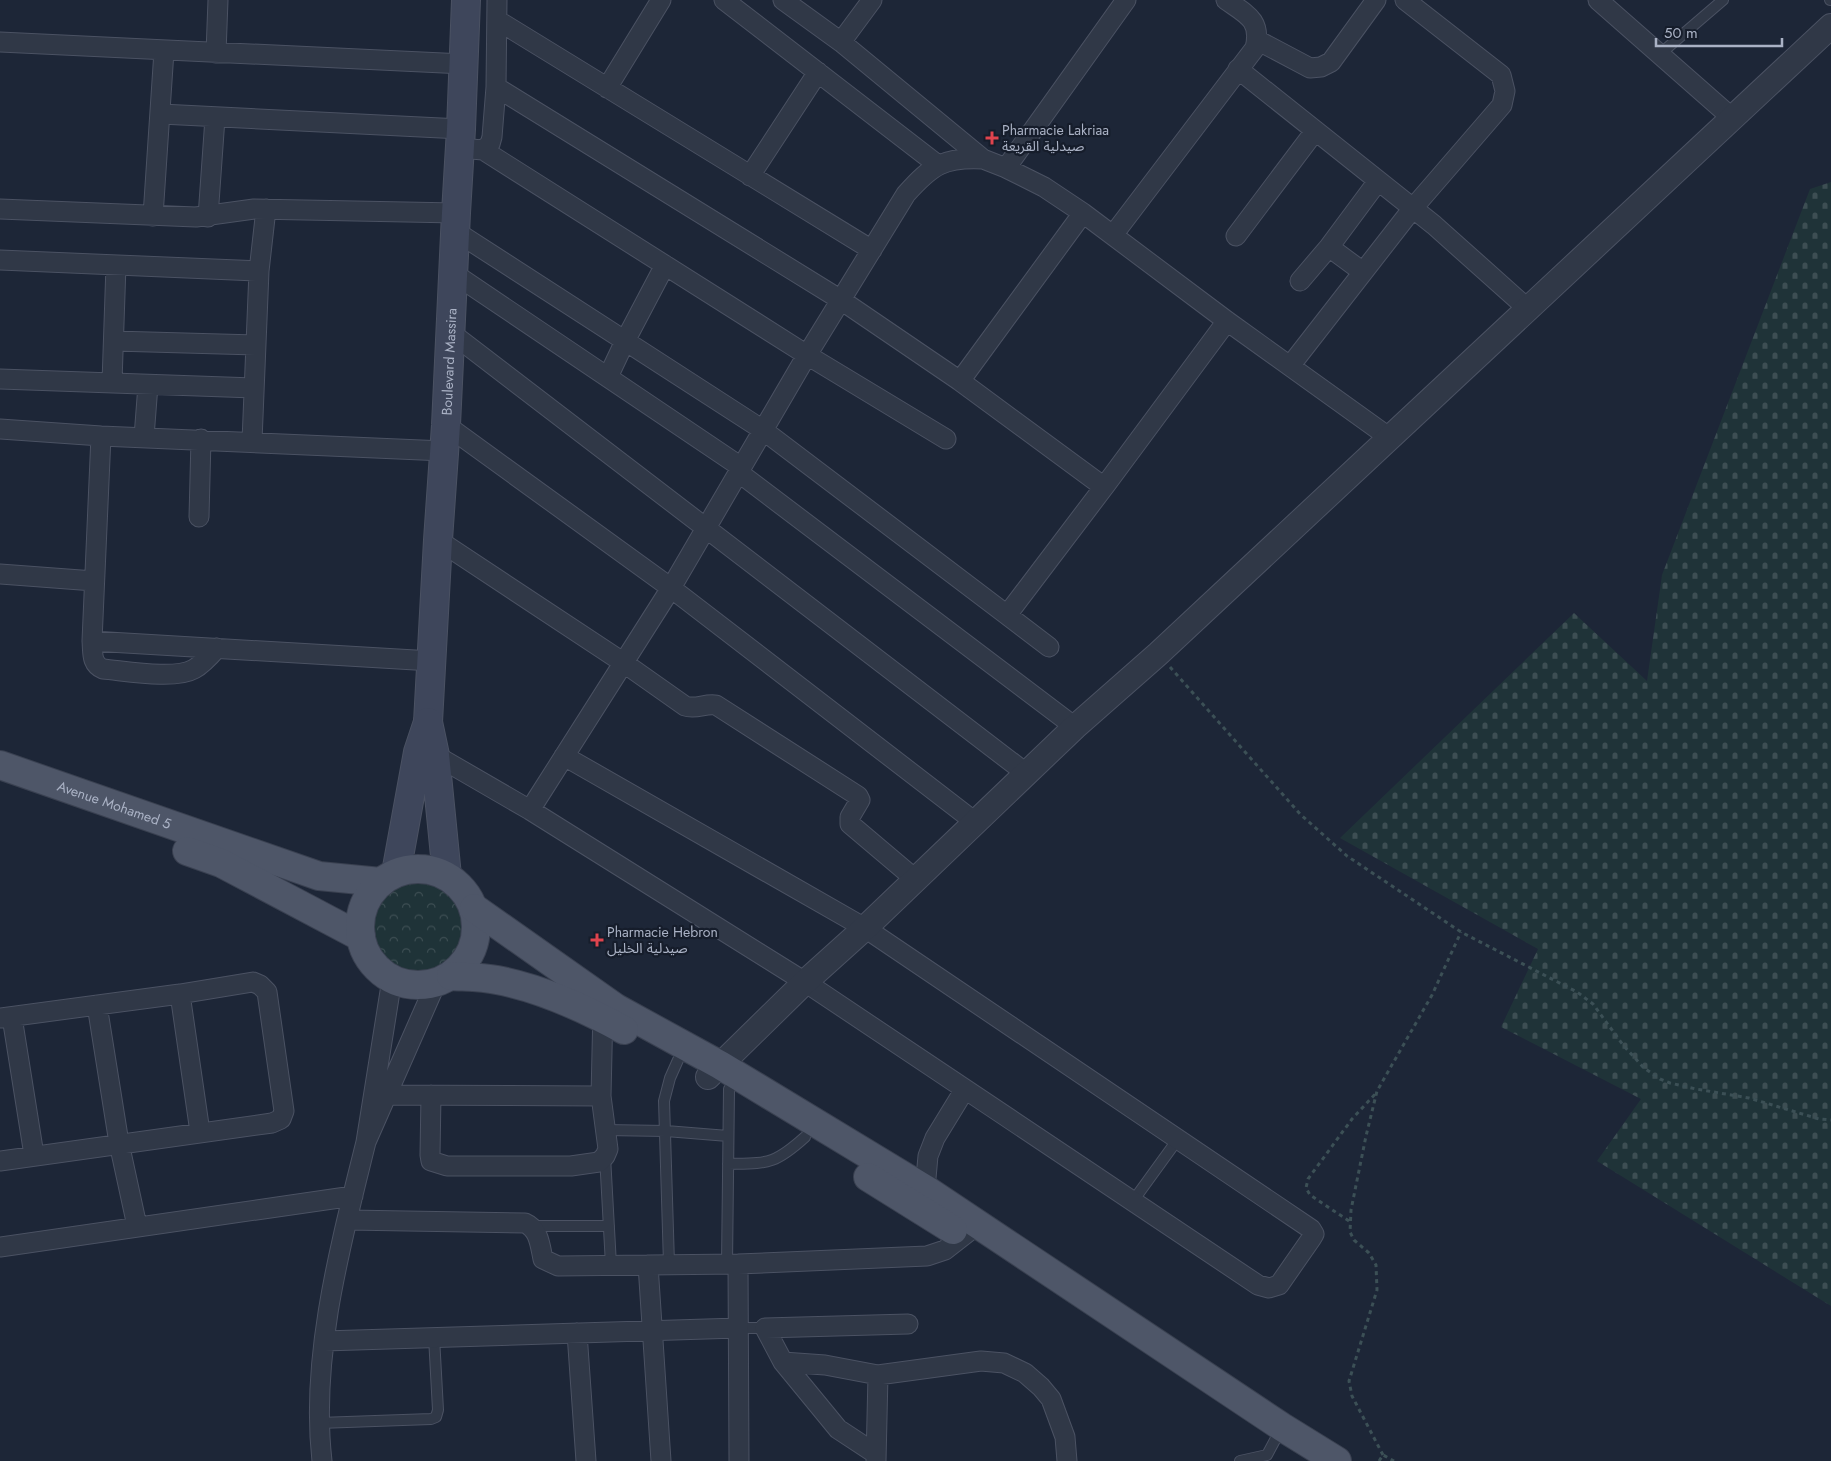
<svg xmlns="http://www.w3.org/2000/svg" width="1831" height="1461" viewBox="0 0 1831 1461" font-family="Jost,'Noto Sans Arabic',sans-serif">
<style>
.cemetery{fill:url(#cemetery-stones)}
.park{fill:url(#park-crowns)}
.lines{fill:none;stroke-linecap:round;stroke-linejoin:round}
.service-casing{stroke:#4b5263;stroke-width:12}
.minor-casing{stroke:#4b5263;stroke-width:21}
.tertiary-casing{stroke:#4b5263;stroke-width:26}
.secondary-casing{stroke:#4b5263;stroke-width:30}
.primary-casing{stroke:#3a4151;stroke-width:30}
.path{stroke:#3c5056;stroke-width:3;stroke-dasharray:4 4;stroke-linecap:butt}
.service{stroke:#303847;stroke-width:10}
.minor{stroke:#303847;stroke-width:19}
.tertiary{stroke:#303847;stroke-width:24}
.secondary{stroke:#3e465b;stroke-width:28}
.primary{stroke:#4e5668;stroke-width:28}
.health-dot{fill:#e0444e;stroke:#161d2b;stroke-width:2}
.labels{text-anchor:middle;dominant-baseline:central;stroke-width:4.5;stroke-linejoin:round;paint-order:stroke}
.poi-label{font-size:14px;fill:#aab2c5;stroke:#161d2b;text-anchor:start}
.street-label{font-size:14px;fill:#aab2c5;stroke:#161d2b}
</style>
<defs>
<pattern id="cemetery-stones" width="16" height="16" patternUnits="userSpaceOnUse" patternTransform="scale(1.25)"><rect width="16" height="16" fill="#1f3338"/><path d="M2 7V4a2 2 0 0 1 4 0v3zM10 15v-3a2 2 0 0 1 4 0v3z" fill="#3d4e53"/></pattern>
<pattern id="park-crowns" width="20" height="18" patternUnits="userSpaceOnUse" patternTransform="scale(1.25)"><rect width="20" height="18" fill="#1f3338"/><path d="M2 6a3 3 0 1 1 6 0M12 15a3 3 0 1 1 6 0" fill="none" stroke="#3d4e53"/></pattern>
</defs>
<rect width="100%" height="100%" fill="#1d2637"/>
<!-- cemetery -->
<path class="cemetery" d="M1831,182V1306L1597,1161L1641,1099L1501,1027L1538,949L1340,838L1574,613L1647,681L1662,575L1810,189Z"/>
<!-- park -->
<path class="park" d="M372 929a47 47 0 1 1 94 0a47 47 0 1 1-94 0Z"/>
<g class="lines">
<defs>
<path id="service" d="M1830,0H1831
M1660,54L1723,0
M605,1130L666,1131L728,1136
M605,1156L611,1265
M728,1164C768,1163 774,1165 805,1137
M1133,1201L1178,1139
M532,1226H609
M669,1264L664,1101L670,1078L678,1060
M727,1264L729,1089
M738,1328H765
M319,1423L431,1419L436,1417L438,1410L434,1337
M1240,1461L1267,1455L1282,1427"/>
<path id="minor" d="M724,0L938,165
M783,0L841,42L983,159L1006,168L1044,187L1083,213L1227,321L1390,438
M1598,0L1731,117
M497,20L872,250
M1257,40L1310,68L1321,67L1331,62L1376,0
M0,42L464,64
M841,42L872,0
M216,53L218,0
M1238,69L1434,225L1528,309
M607,88L661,0
M161,114L461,129
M471,149L483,150L490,144L492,137L496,87L497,0
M483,150L807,355L946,439
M1006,168L1126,0
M750,176L818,72
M0,209L196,217L254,209L456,213
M153,216L164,51
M208,217L215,118
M455,231L763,430L1007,615L1104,487L960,381L841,300L496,87
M1113,235L1255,48C1262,20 1246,14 1226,0
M1236,236L1315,131
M1329,247L1363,272
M0,260L259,271
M453,273L741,467
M1300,281L1329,247L1378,181
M450,332L1027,774
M114,341L256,345
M1290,366L1413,208L1502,105L1505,91L1501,75L1405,0
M608,377L625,341L665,265
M0,379L254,388
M960,381L1083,213
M112,382L116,265
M446,425L671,588L530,810
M0,429L101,436L444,451
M101,436L92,641C93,653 91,664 103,669C126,671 175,680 194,669C203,664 210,656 217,648
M144,437L148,385
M252,441L259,271L266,209
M738,472L1075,727
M1104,487L1227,321
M199,517L201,439
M438,540L624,663L685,706C696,710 705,703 716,705L858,796L860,800L850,817V824L915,879
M0,574L94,581
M1007,615L1049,647
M92,641L432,661
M428,754L435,755L530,810L805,982L1258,1285L1269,1288L1279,1285L1311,1239L1314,1234L1311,1229L865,928L564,756
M975,822L671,588L807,355L906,194C932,165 944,157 983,159
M392,979L366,1142L436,983
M180,994L200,1132
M97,1005L119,1143L137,1226
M12,1017L34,1155
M0,1018L180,994L253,982L260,985L267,992L284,1111L281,1119L272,1123L0,1161
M375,1095L601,1096
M431,1095L430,1155L431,1161L447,1166H571L599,1162L605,1156L608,1149L601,1096L603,1008
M925,1189L928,1156L935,1138L965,1089
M348,1220L525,1223C539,1229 540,1245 543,1259L558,1266L738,1264L927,1256L945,1250L972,1229
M0,1247L353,1196
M738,1264L739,1461
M648,1265L661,1461
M577,1333L586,1461
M324,1341L738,1328
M783,1362L825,1365L878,1375L981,1361L1004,1363L1025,1373L1041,1387L1051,1399L1065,1437L1067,1461
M876,1454L838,1429L783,1362L765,1328L908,1324
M322,1461C310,1356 341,1243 366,1142
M876,1461L878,1375"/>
<path id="tertiary" d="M708,1077L805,982L865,928L1075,727L1158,654L1831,26"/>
<g id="secondary">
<path id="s1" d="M428,722L438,540L446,425L456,213L461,129L466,0"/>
<path d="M396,873L418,752L428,722L435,755L447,876"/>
</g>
<g id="primary">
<path id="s2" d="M0,765L319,876L381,882"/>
<path d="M187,851L221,863L361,937"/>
<circle cx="418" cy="927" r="58"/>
<path d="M474,908L616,1008L720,1065L925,1189L1282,1427L1337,1461"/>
<path d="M451,976C466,977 482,977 497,980C540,988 586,1009 624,1030"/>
<path d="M868,1177L953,1230"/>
</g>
</defs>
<!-- service casing -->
<use href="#service" class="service-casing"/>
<!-- minor casing -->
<use href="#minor" class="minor-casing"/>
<!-- tertiary casing -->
<use href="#tertiary" class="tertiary-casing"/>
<!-- secondary casing -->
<use href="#secondary" class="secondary-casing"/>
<!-- primary casing -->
<use href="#primary" class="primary-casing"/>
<!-- path -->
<path class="path" d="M1170,667L1300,814L1347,856L1461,932L1577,992L1593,1004L1623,1045L1644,1068L1660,1079L1670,1083L1696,1089L1749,1098L1819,1119L1831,1120
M1349,1221L1310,1195L1306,1188L1308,1179L1352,1119L1377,1092
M1383,1455L1352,1396L1349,1381L1377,1290L1376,1265L1369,1253L1354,1240L1350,1232L1351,1210L1366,1136L1377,1091L1432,995L1461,932
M1379,1461L1383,1455L1394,1461"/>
<!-- service -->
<use href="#service" class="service"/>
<!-- minor -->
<use href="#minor" class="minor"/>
<!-- tertiary -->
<use href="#tertiary" class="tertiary"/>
<!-- secondary -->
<use href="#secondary" class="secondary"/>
<!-- primary -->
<use href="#primary" class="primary"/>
</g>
<!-- markers -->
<g class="health-dot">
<path d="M989.5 130.5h5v5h5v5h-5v5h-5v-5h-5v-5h5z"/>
<path d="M594.5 932.5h5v5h5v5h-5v5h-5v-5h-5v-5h5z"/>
</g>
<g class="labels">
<!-- poi labels -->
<g class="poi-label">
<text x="1002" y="130">Pharmacie Lakriaa<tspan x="1002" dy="16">صيدلية القريعة</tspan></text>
<text x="607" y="932">Pharmacie Hebron<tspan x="607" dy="16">صيدلية الخليل</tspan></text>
</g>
<!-- street labels -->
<g class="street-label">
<text stroke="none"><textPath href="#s1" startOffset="361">Boulevard Massira</textPath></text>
<text stroke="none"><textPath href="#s2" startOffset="121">Avenue Mohamed 5</textPath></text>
</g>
</g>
<!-- scale -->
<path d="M1656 38v8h126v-8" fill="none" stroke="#aab2c5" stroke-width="2.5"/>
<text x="1664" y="38" font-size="15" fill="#aab2c5" stroke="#161d2b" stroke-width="4" paint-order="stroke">50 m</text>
</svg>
